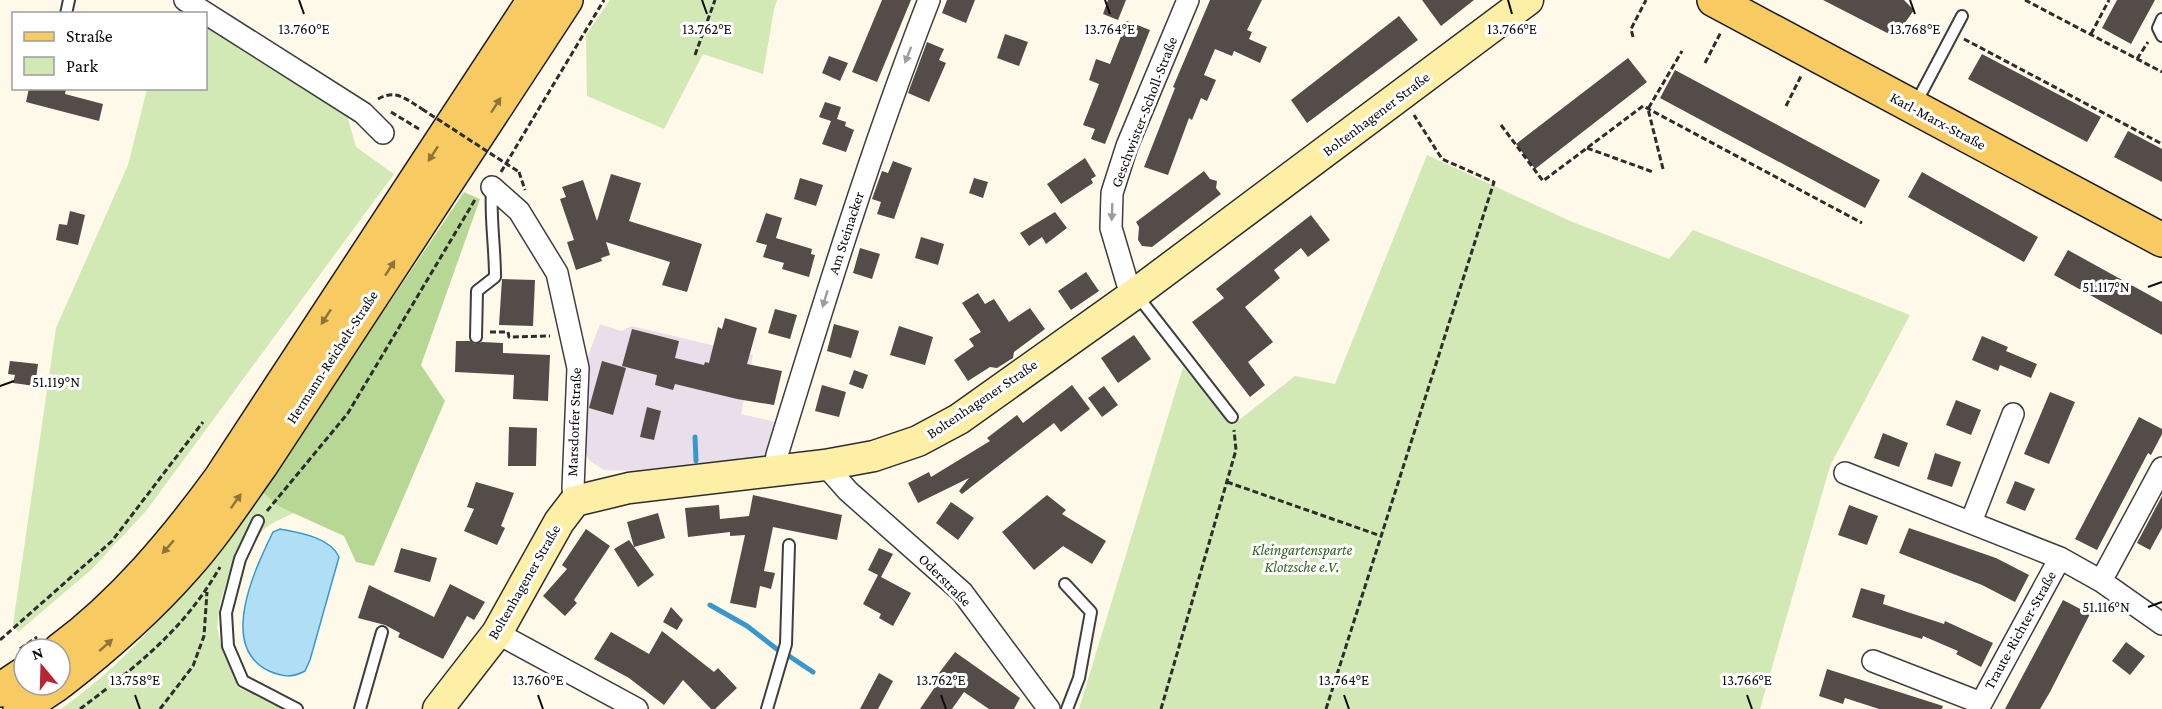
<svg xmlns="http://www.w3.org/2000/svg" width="2162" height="709" viewBox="0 0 2162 709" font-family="'Crimson Pro',serif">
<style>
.industrial{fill:#e9dfea}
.green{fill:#d2e8b5}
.forest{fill:#b6d894}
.water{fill:#b0dff5;stroke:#3898cb;stroke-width:1.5}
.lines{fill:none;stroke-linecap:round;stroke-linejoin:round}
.stream{stroke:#3898cb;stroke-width:5}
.building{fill:#544c48}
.lane-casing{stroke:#3e3e3e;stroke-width:14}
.street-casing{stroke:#3e3e3e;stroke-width:24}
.secondary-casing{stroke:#2d2d2d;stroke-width:33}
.primary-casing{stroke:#1c1c1c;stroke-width:36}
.path{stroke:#2d2d2d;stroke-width:3;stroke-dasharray:6 3;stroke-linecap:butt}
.lane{stroke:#fff;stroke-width:10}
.street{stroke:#fff;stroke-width:21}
.secondary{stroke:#feefa6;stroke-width:30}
.primary{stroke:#f7ca62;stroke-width:33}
.path-bridge{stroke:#2d2d2d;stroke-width:3;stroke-dasharray:6 3;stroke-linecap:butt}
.oneway{fill:#9d9d9d}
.oneway2{fill:#8d743b}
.ticks{fill:none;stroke:#0b0b0b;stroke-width:2}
.labels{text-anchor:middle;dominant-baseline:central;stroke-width:6;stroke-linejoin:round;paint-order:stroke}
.street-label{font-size:15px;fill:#0b0b0b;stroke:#fff}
.park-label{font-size:15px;font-style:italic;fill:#2f611d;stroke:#fff}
.ticks-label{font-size:15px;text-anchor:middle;fill:#0b0b0b;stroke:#fff;stroke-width:6;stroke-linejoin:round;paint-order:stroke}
</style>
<rect width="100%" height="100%" fill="#fff9ea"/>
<!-- industrial -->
<path class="industrial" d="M600,324L621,331L632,326L753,355L741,414L781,423L773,455L630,471L604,470L590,461L581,448V375Z"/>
<!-- green -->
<path class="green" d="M610,0H777L774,9L763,74L703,54L664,129L587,96L586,35Z
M206,27L346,112L356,147L394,174L146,511L91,570L18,632L13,624L56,328L128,165L147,89L206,88Z
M1427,155L1570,221L1669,259L1693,230L1910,315L1830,466L1760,709H1079L1183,367L1234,424L1295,376L1335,384Z
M262,492L280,507L294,513C264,526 258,530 246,561L234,558L220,603L217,627L222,650L239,688L284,709H61C142,652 202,570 262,492Z"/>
<!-- forest -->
<path class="forest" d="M464,192L480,199L421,365L445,401L374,566L356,562L344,536L280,507L262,492Z"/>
<!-- water -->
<path class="water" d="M280,529C300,533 330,537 339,557L310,660L305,671C292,678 283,677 269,671C217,646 256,567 273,532Z"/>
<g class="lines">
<!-- stream -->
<path class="stream" d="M695,437L696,461
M710,605L747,626L778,650
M789,656L813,672"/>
</g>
<!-- building -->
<path class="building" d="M882,0H911L877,82L852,72Z
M947,0H975L966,23L942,13Z
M1108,0H1126L1118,20L1103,14Z
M1210,0H1262L1247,30L1252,32L1249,39L1267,47L1260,63L1234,51L1232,56L1215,49L1204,75L1216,80L1207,101L1201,98L1192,120L1189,118L1168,175L1144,167L1175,88L1173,87Z
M1422,0H1474L1441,26Z
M1823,0H1904L1914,10L1895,37Z
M2117,0H2155L2131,44L2102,28Z
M1399,16L1418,40L1307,123L1291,100Z
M1127,21L1150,30L1105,144L1091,139L1095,129L1083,125L1099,84L1089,80L1096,59L1110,64Z
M1005,34L1028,42L1019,66L997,58Z
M927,42L944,49L939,60L946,63L929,102L908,93Z
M1982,54L2101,117L2087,142L1968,79Z
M829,56L848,63L840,81L822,73Z
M1628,58L1647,82L1535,169L1516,144Z
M1675,70L1880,180L1865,208L1660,98Z
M29,88H66L65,94L103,104L99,121L26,102Z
M825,102L841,107L837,119L846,122L845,126L854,130L846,152L822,144L831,121L819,117Z
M2128,131L2162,149V182L2114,157Z
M1085,158L1096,176L1091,179L1093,183L1061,204L1047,184Z
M893,161L912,168L894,219L877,214L881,202L872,199L882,171L888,173Z
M1204,171L1210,179L1217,181L1216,188L1221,194L1152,247L1142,246L1138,240L1139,227L1136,222Z
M1922,172L2038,237L2024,262L1908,197Z
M611,174L641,183L629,221L702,244L687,292L662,285L670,262L606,242L610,255L601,258L602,261L576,270L567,242L574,240L560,199L566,197L562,187L583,180L597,221Z
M800,178L823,185L816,206L794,199Z
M974,178L988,182L983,198L969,193Z
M70,211L85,215L78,245L56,240L59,224L67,225Z
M1055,212L1067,228L1046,244L1042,237L1029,246L1020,233Z
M766,213L782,218L776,238L812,249L811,254L815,255L809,277L782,269L784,263L763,257L767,245L756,242Z
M1311,215L1330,240L1308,257L1301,248L1274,270L1280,278L1245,307L1273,342L1248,362L1265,385L1250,397L1192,322L1224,298L1216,289Z
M921,237L944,244L938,265L915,258Z
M860,248L880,254L872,279L853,273Z
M2068,250L2162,302V335L2054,275Z
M1086,272L1099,291L1071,310L1058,291Z
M502,279L535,280L533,326L499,325Z
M978,293L985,304L994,299L1009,322L1030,308L1045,329L1014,352L1013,358L997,368L990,367L968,381L954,360L974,346L969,339L981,332L962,303Z
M775,309L797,315L790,339L768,333Z
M725,318L757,328L747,364L782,371L774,405L737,399L675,384L673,390L655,385L657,375L622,366L632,329L679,341L675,358L704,365L705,362L709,363L718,327L722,329Z
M834,324L859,331L851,358L827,351Z
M899,326L933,337L925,365L890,355Z
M1134,335L1151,359L1118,383L1101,358Z
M1982,336L2008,347L2006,351L2037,364L2031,378L2000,365L1998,371L1972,360Z
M456,341H470L475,344L482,342L503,343V353L550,355L548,401L513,399L514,375L455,372Z
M10,361L38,364L35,386L13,383L15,375L8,374Z
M602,361L626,368L613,415L589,408Z
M854,370L868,375L863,389L849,384Z
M822,385L846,392L839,417L815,411Z
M1072,385L1090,409L1061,432L1054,423L962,494L959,491L969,478L918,503L908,483L929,472L931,477L990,441L987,438L1017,415L1023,423Z
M1104,386L1118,405L1102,417L1088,398Z
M2050,392L2075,402L2049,464L2024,454Z
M1956,400L1981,410L1971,435L1946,425Z
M647,407L661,411L654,440L640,437Z
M2139,417L2162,429V434L2151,455L2148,453L2097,550L2075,539Z
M509,427L537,428L536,466H508Z
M1883,433L1908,443L1899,467L1874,458Z
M1935,453L1961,462L1952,487L1927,479Z
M2015,481L2035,489L2025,511L2006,503Z
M476,482L514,493L501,526L505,528L497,545L464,531L474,509L467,507Z
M753,495L842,515L837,540L773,527L764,571L775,573L771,589L760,586L756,608L730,603L745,535L730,536V532L688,537L685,508L719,505L720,519L749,516Z
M1047,495L1066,510L1062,514L1106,541L1092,564L1063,546L1034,570L1002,532Z
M2162,496V528L2150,550L2137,543Z
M951,502L974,518L958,540L936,523Z
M1849,505L1878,516L1867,545L1838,535Z
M658,513L665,538L634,547L627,522Z
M1909,528L1996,558L2029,575L2015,602L1982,585L1899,553Z
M586,529L610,546L574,600L577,603L565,616L543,596L567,569L562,565Z
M629,540L654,575L638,587L614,549Z
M401,548L437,558L430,582L394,572Z
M879,548L893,554L881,577L911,593L893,626L879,618L881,614L863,604L878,575L868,570Z
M450,584L485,602L474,620L467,616L443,659L398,637L400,633L385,625L358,618L369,585L434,617Z
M1861,588L1885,595L1883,604L1944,624L1945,621L1993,643L1981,667L1956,654L1958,651L1923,636L1922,639L1852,617Z
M2063,600L2090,614L2050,692L2040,709H2005Z
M671,607L683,620L677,630L663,622Z
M662,631L714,672L718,668L737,688L715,709H711L683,680L664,705L629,678L594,659L611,632L649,654Z
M2126,642L2145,656L2130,675L2112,661Z
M955,652L1020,698L1014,709H989L964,692L952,709H920L937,684L933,681Z
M1827,669L1943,706L1942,709H1879L1845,698L1843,704L1819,696Z
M879,673L893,681L878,709H860Z"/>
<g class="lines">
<defs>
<path id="lane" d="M66,14L69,0
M2162,19L2158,28L2162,36
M1915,105L1962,16
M1136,294L1232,417
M476,337L477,291L495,277C495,246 490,218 492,187
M258,521L240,559L226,613L228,646L243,681L297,709
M1065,584L1091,612L1079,678L1067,709
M360,709L382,632
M767,709L786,644L789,545"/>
<path id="street" d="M185,0L363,113L383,133
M492,187L519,211L557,273L578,368L573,488L575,501
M1136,293L1127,282L1111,228L1112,193L1127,146L1188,0
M825,465L848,491L962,592L1049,709
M774,470L777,455C824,302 871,149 929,0
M1845,473L2060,558L2101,581L2162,624
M1971,522L2013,414
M2101,581L2162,468
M497,633L637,709
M1873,661L1981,703
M1978,709L2060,558"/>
<path id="secondary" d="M438,709L497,633L559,522L575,501L629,488L825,465L874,456L918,441L959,419L1136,293L1528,0"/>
<path id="primary" d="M1714,0L2162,240
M60,650C123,603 174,542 220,479L534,0
M60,682C105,647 147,610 185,567C214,535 237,499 262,464L566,0
M0,690L24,674
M20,709L56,685"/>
</defs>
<!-- lane casing -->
<use href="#lane" class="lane-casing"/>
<!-- street casing -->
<use href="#street" class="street-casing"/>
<!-- secondary casing -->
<use href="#secondary" class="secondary-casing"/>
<!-- primary casing -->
<use href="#primary" class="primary-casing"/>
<!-- path -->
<path class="path" d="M2025,0L2162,72
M2091,34L2109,0
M1633,37L1631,29L1646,0
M1964,39L2162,144
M695,55L715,0
M2137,59L2148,42
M1705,63L1721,32
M378,99C396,89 406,99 422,109
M1786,106L1801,76
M391,112L419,129
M1501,125L1543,181L1643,106L1862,223
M1587,148L1653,172
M1663,169L1648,109L1682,51
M501,172L604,0
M519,172L525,190
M490,332H508L509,337L550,336
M1227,482L1381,536
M267,511L348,413L476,198
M0,640L112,541L203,422
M20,649L37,637
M80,709C137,666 184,630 220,567
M160,709L193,666L204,636L207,592
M1161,709L1236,450L1234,430
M1326,709L1494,182L1442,159L1414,115"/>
<!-- lane -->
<use href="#lane" class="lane"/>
<!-- street -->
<use href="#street" class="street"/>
<!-- secondary -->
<use href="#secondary" class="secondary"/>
<!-- primary -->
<use href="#primary" class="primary"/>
<!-- path-bridge -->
<path class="path-bridge" d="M422,109L519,172"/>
</g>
<!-- one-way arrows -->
<defs><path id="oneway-solid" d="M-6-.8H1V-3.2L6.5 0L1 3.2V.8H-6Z" transform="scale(1.5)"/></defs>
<g class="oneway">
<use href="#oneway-solid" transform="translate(908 55) rotate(111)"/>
<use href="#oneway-solid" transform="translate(1112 212) rotate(92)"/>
<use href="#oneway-solid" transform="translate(825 299) rotate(107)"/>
</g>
<g class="oneway2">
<use href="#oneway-solid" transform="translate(496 105) rotate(-57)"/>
<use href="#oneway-solid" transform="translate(433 154) rotate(123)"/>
<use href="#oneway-solid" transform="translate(390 268) rotate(-57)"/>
<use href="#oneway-solid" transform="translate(326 317) rotate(123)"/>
<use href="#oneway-solid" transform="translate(236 501) rotate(-55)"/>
<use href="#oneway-solid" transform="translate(168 547) rotate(131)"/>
<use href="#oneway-solid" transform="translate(106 645) rotate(-42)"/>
</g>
<!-- ticks -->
<path class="ticks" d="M299,0L304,14M702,0L707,14M1105,0L1110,14M1508,0L1512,14M1910,0L1915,14M2148,287L2162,282M0,386L14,381M2148,607L2162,602M135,695L140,709M538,695L543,709M941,695L946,709M1344,695L1349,709M1747,695L1752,709"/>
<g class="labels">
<!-- street labels -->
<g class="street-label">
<text transform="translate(1144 112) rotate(-69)">Geschwister-Scholl-Straße</text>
<text transform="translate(1376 114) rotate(-37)">Boltenhagener Straße</text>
<text transform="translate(1938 121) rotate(28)">Karl-Marx-Straße</text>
<text transform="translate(846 233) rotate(-72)">Am Steinacker</text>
<text transform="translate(332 357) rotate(-57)">Hermann-Reichelt-Straße</text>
<text transform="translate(982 399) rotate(-34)">Boltenhagener Straße</text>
<text transform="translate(574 422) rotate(-88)">Marsdorfer Straße</text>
<text transform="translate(945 580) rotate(45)">Oderstraße</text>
<text transform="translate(524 582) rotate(-60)">Boltenhagener Straße</text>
<text transform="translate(2020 630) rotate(-61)">Traute-Richter-Straße</text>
</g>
<!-- park labels -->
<g class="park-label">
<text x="1302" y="550">Kleingartensparte<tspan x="1302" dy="17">Klotzsche e.V.</tspan></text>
</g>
</g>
<g class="ticks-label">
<text x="304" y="34">13.760°E</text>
<text x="707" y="34">13.762°E</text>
<text x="1110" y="34">13.764°E</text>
<text x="1512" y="34">13.766°E</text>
<text x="1915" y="34">13.768°E</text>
<text x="2106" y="292">51.117°N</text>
<text x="56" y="387">51.119°N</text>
<text x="2106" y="612">51.116°N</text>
<text x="135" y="685">13.758°E</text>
<text x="538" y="685">13.760°E</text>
<text x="941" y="685">13.762°E</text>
<text x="1344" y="685">13.764°E</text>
<text x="1747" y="685">13.766°E</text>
</g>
<!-- legend -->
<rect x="12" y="12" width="195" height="78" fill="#ffffff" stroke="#9d9d9d" stroke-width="1.5"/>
<rect x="24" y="32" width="30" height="9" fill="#f7ca62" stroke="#9d9d9d" stroke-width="1.5"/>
<text x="66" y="42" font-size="18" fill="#0b0b0b">Straße</text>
<rect x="24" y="57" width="30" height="18" fill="#d2e8b5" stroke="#9d9d9d" stroke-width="1.5"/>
<text x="66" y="72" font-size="18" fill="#0b0b0b">Park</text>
<!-- north arrow -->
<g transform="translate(42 667) rotate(341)"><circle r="28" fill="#ffffff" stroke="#9d9d9d" stroke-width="1.5"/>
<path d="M0-4.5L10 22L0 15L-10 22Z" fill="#b82635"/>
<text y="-9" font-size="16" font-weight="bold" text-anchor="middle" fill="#0b0b0b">N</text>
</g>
</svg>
